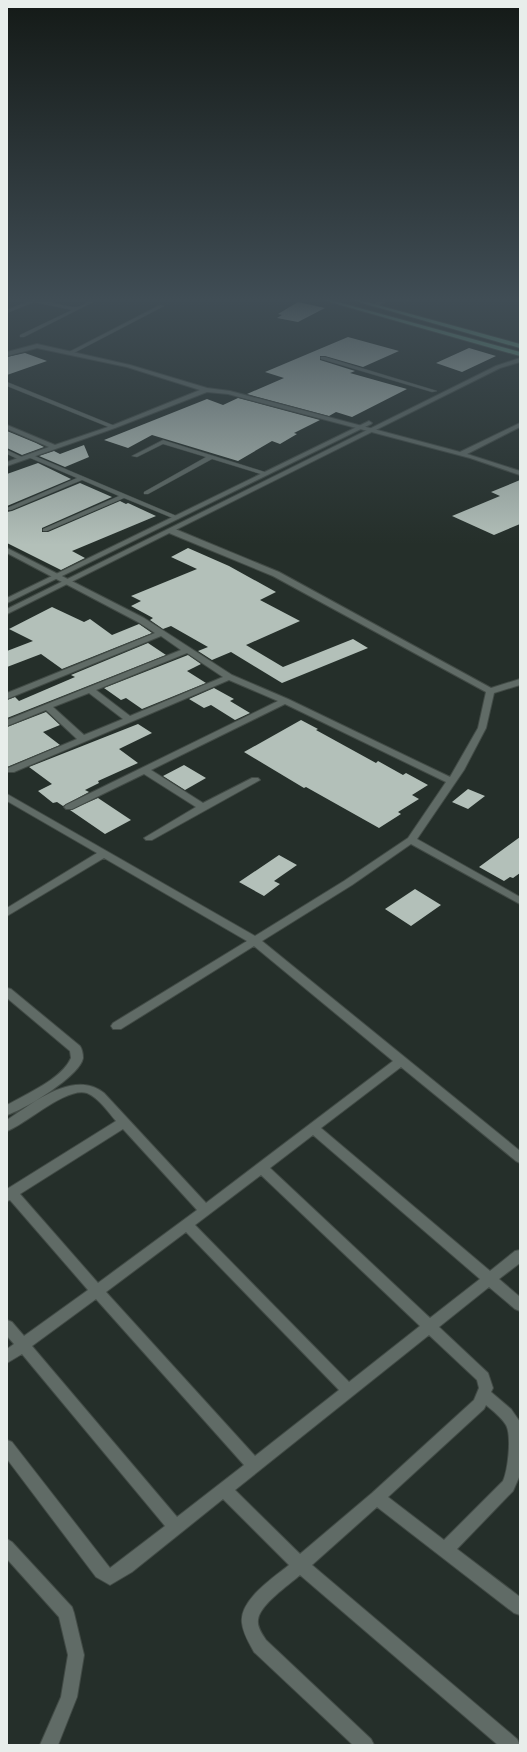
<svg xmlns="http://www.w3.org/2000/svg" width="527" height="1752" viewBox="0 0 527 1752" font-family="Lato,sans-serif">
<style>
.building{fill:#b3c0b9}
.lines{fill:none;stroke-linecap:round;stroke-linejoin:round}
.service-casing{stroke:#424b46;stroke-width:1}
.minor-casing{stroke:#424b46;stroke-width:2}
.tertiary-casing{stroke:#424b46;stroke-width:2}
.primary-casing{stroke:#424b46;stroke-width:2}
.service{fill:#606b66;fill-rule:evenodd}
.minor{fill:#606b66;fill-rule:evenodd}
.tertiary{fill:#606b66;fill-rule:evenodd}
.primary{fill:#6aa58b;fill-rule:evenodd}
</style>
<rect width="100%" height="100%" fill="#252f2a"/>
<!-- building -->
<path class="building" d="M298,302L325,308L298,322L277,318L282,315L278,314Z
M348,337L399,351L363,367L325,356H320V360L355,371L350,373L407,389L352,417L336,412L329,416L247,394L284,378L265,372Z
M469,348L496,356L462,372L436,363Z
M25,353L47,361L7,375V357Z
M238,398L320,420L294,433L297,434L280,444L272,441L238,461L152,435L128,448L104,440L207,399L223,405Z
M7,431L36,443L44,447L22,455L7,448Z
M84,445L89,457L65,467L39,456L54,451L60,454Z
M38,463L71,479L7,506V474Z
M520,480V524L494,535L452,516L500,496L491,492Z
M80,483L112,497L42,528V532H48L120,501L126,504L128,503L156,516L72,551L85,558L61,570L7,543V512L12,511Z
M188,548L229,566L276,592L260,600L300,621L246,645L283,667L353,639L368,648L282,683L231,652L212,660L198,651L208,647L171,626L163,629L150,620L153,618L131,606L141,601L131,596L197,569L171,557Z
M52,607L84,622L90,619L112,635L139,624L152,633L62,669L41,654L7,667V651L33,641L9,629Z
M148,643L166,655L7,718V700L15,697L19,701L75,677L71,675Z
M188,655L201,664L187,671L206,683L142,709L126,698L121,700L104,688Z
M214,688L234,699L230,701L250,713L235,720L211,705L204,708L189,699Z
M46,712L60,725L43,732L60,745L7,767V727Z
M301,720L318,729L316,730L376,763L378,761L403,775L406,773L428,785L412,795L419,799L398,812L401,814L379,828L306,787L304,788L244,752Z
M138,724L152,733L119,749L138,763L98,781L99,783L85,790L89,792L63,806L57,802L53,803L38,791L52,784L29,767Z
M184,765L206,778L185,790L163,776Z
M468,789L485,796L468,809L452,802Z
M98,798L131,820L105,834L70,810Z
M520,837V873L513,878L510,877L504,881L479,867Z
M279,855L297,865L274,881L280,884L264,896L239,882Z
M415,889L441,905L411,926L385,909Z"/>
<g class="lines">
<defs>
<path id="service" d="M31,300C46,299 60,306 74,307C82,308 89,299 97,300L24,337H20V335L72,310L34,302L7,313V310Z
M160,305L164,306L72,354L67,353Z
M321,357H325L437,391L432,392L321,359Z
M7,382L115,426L116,427L111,428L7,386Z
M163,440L268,473L269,474L264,475L212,459L148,494H144V492L206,457L163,444L137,457L132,456Z
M7,450L24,458L25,459L20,460L7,454Z
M30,454L179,517L180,518L175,519L124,498L47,531H43V529L119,496L82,480L11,510H7V508L77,478L28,457L27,456Z"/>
<path id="minor" d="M383,300H389L377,306L372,305Z
M396,300H410L407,302Z
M37,344L130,365L207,388L230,391L460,452L520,423V427L467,454L520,471V475L470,458L228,394L207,392L115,428L7,466V462L49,447L7,429V425L55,445L111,426L200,390L127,367L37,348L7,356V352Z
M169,529H175L279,572L491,688L520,679V685L494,693L486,728L464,770L417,839L520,897V904L411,844L352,885L262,941L520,1151V1163L516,1161L401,1067L321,1128L490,1271L515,1251L520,1250V1263L499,1279L520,1297V1311L515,1309L489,1287L439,1327L488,1373L493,1388L491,1392L511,1409L520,1422V1475L513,1491L457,1549L520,1597V1615L514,1613L377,1507L312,1565L517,1739L520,1745H498L300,1575C289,1585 259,1605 258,1620C257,1627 262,1634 266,1640L371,1739L374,1745H353L254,1652C249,1643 243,1633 242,1623C239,1600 273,1578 289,1565L223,1499L132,1572L110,1585L96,1577L7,1459V1440L12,1442L110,1568L165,1526L22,1354L7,1363V1349L14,1344L7,1336V1320L12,1322L24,1336L88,1290L10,1200L7,1201V1189L116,1121C108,1112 99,1098 87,1093C67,1086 26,1124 7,1131V1120C33,1103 74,1069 104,1093L206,1203L393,1061L254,946L121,1029H113L111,1026L113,1023L247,941L104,858L7,916V908L97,853L7,801V794L255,936L344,881L408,838L446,782L285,704L151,770L203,803L252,778H258L260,780L152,840H146L144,838L196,807L144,774L72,809H66L64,807L66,805L278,701L229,680L14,772H8V768L77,739L46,710L7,726V720L181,650L161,636L7,699V693L155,633L138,622L7,553V548L144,618L232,675L288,699L450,777L478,728L486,692L273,576L169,533ZM187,653L223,677L130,716L96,690ZM89,693L123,719L84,735L53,707ZM123,1129L197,1210L98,1283L20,1194ZM313,1135L480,1279L430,1318L270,1168ZM261,1175L420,1326L349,1382L195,1225ZM186,1232L339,1390L255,1456L106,1292ZM96,1299L244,1465L177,1517L32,1346ZM429,1335L477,1380L479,1388L474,1400L372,1493L300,1554L235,1490ZM486,1405C493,1411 501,1417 506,1425C512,1436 508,1470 503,1481L444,1540L388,1497L484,1409Z
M7,988L11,989L80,1046C82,1049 83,1054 83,1058C80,1076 24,1110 7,1115V1105C26,1094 62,1079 71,1058L70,1051L7,998Z
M7,1539L12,1542L72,1607L74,1613L84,1655L77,1697L58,1745H40L61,1697L68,1655L59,1617L7,1559Z"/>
<path id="tertiary" d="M520,358V362L500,368L7,614V609L496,366Z
M369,421L372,423L371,424L7,603V598Z"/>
<path id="primary" d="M323,300H330L520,352V356Z
M352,300H359L520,344V348Z"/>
</defs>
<!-- service casing -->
<use href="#service" class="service-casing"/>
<!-- minor casing -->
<use href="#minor" class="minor-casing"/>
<!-- tertiary casing -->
<use href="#tertiary" class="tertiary-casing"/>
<!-- primary casing -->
<use href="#primary" class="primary-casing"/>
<!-- service -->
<use href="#service" class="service"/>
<!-- minor -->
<use href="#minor" class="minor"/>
<!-- tertiary -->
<use href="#tertiary" class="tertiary"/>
<!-- primary -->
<use href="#primary" class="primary"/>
</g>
<!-- sky -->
<linearGradient id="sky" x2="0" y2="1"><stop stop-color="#141a17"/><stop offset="0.55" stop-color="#404d55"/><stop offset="1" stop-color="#404d55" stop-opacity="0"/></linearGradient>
<rect width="527" height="545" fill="url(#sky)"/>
<!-- border -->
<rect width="527" height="1752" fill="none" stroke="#e8eeeb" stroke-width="16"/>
</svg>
